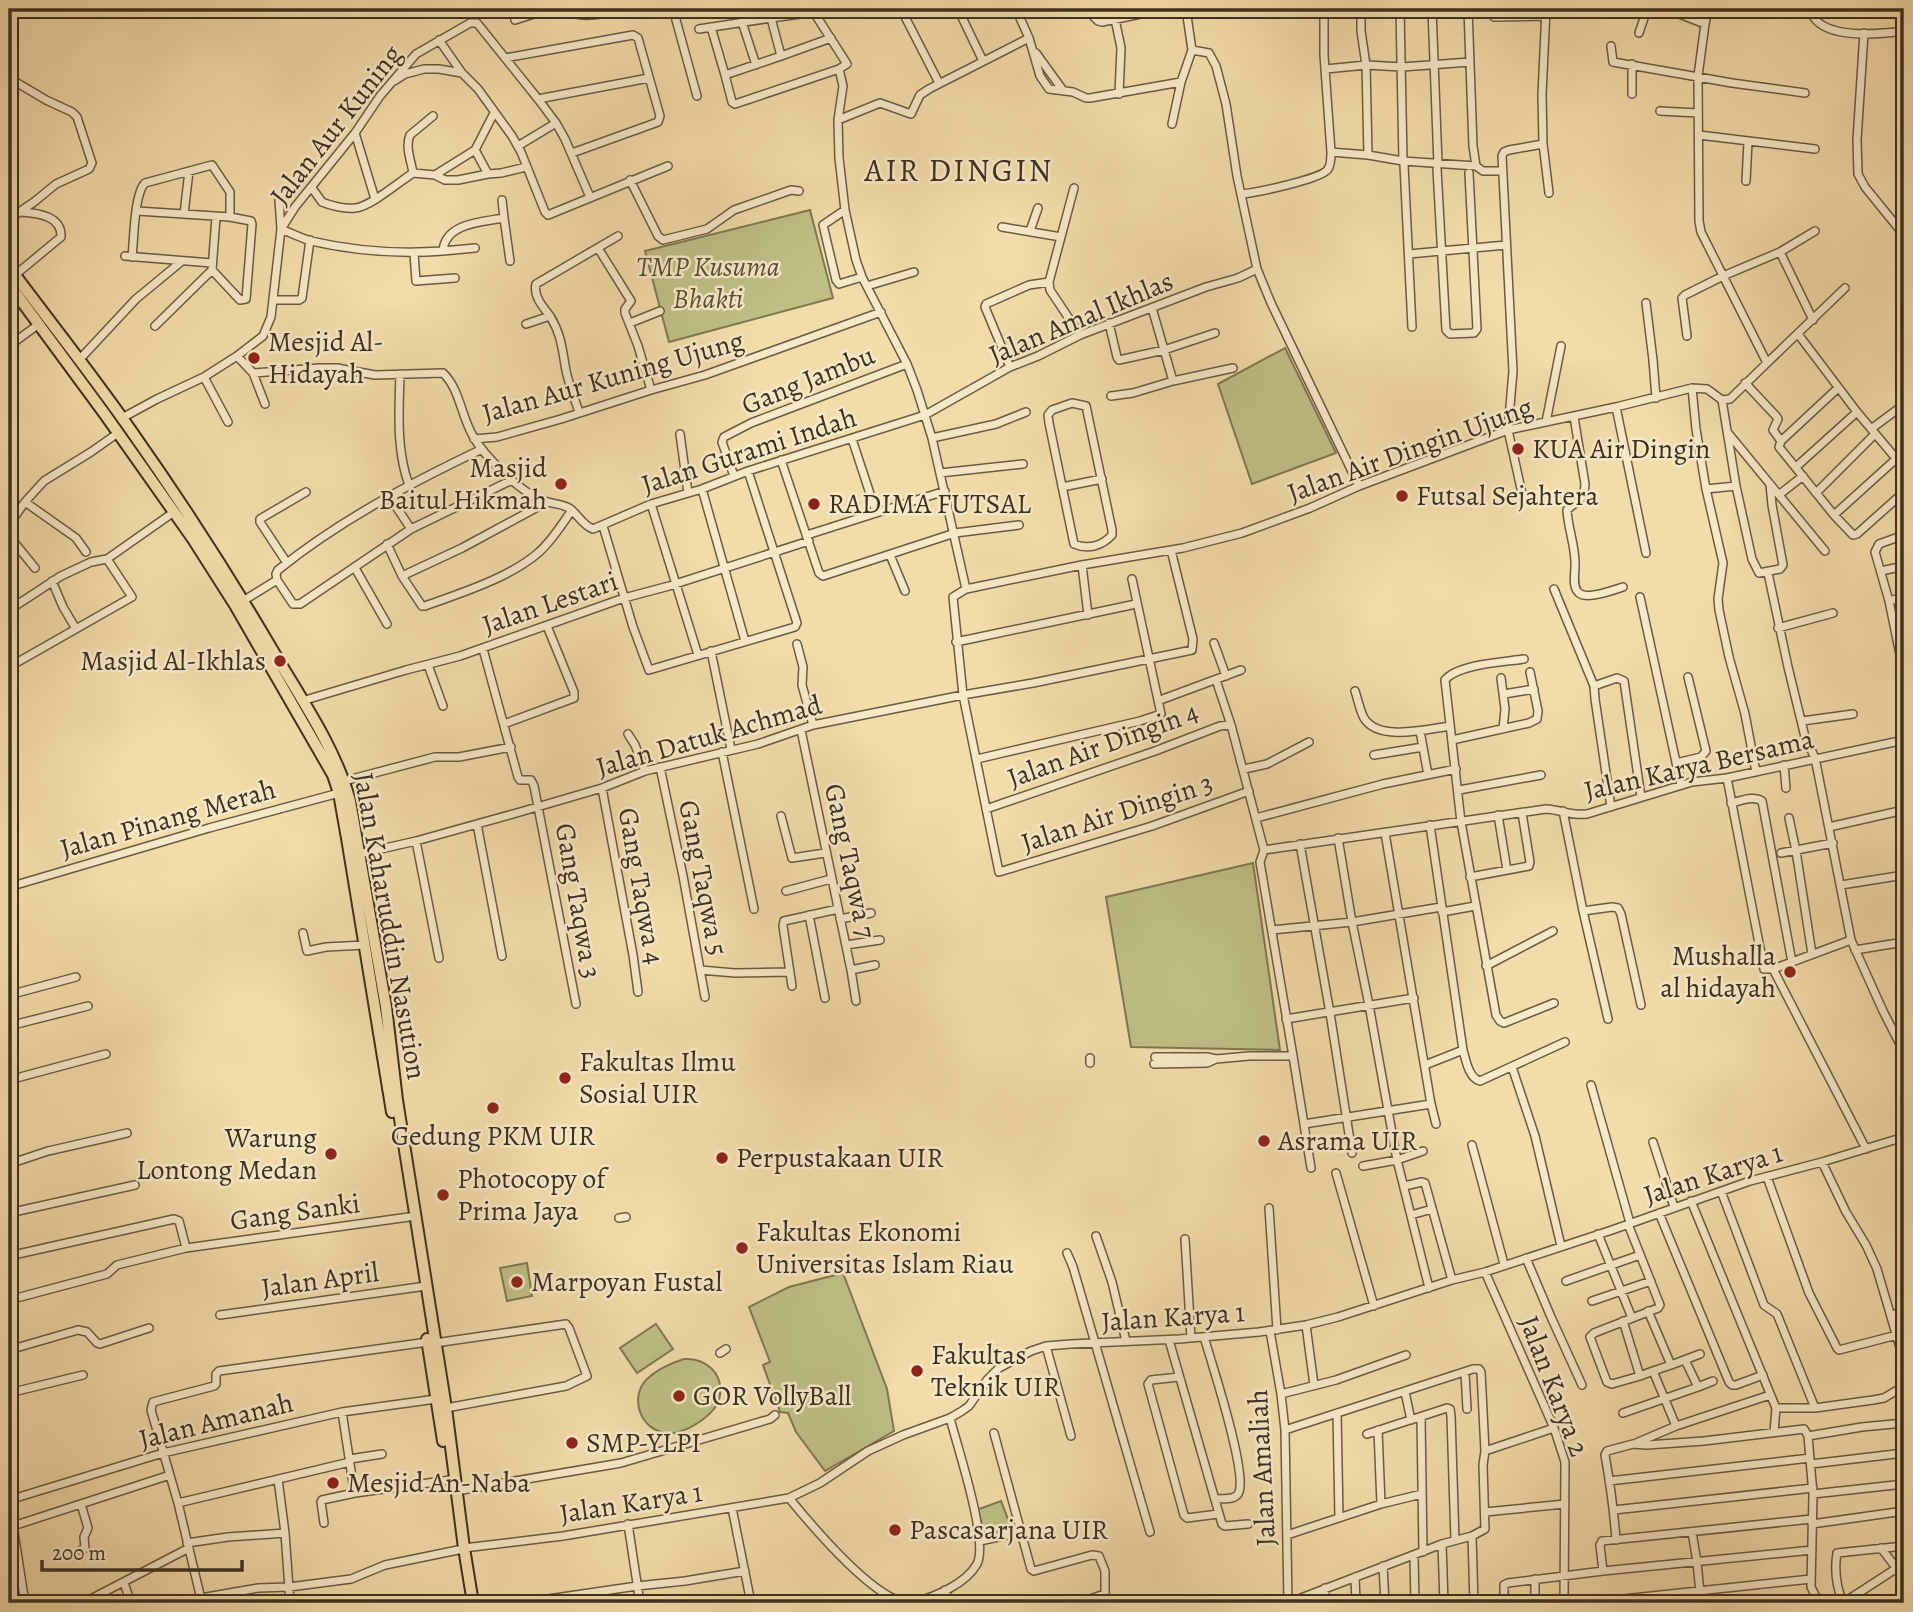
<svg xmlns="http://www.w3.org/2000/svg" width="1913" height="1612" viewBox="0 0 1913 1612" font-family="Alegreya,serif">
<style>
.green{fill:#bebf85;stroke:#7e7853;stroke-width:2}
.lines{fill:none;stroke-linecap:round;stroke-linejoin:round}
.minor-casing{stroke:#6a5b43;stroke-width:10}
.highway-casing{stroke:#3d3021;stroke-width:14}
.minor{stroke:#f7e8c7;stroke-width:7}
.highway{stroke:#f2dca9;stroke-width:10}
.poi-dot{fill:#8f2418;stroke:#f7e8c7;stroke-width:2.5}
.labels{text-anchor:middle;dominant-baseline:central;stroke-width:5;stroke-linejoin:round;paint-order:stroke}
.street-label{font-size:28px;fill:#3d3021;stroke:#f7e8c7}
.park-label{font-size:28px;font-style:italic;fill:#574d35;stroke:#f7e8c7}
.poi-label{font-size:28px;fill:#3d3021;stroke:#f7e8c7;text-anchor:start}
.quarter-label{font-size:32px;letter-spacing:2px;fill:#3d3021;stroke:#f7e8c7}
</style>
<rect width="100%" height="100%" fill="#f2dca9"/>
<filter id="stains"><feTurbulence type="fractalNoise" baseFrequency=".00286" numOctaves="4"/><feColorMatrix values="0 0 0 0 .2 0 0 0 0 .09 0 0 0 0 .02 0 0 0 .5 -.17"/></filter>
<radialGradient id="worn" r=".72"><stop offset=".6" stop-color="#630" stop-opacity="0"/><stop offset="1" stop-color="#630" stop-opacity=".3"/></radialGradient>
<!-- green -->
<path class="green" d="M810,210L833,298L669,342L645,251Z
M1285,348L1336,453L1252,484L1218,384Z
M1253,863L1280,1050L1131,1047L1106,897Z
M527,1263L532,1296L507,1301L500,1268Z
M843,1273L887,1389L894,1431L825,1471L796,1432L788,1413L780,1412L763,1365L770,1362L749,1307L789,1287Z
M656,1324L673,1349L637,1373L620,1348Z
M684,1359C705,1358 723,1372 720,1395C718,1414 684,1436 666,1433C641,1430 629,1399 646,1380C656,1370 671,1363 684,1359Z
M1001,1501L1011,1527L987,1536L976,1510Z"/>
<g class="lines">
<defs>
<path id="minor" d="M539,9L540,12L552,9
M573,9L575,14C591,18 609,12 625,9
M673,9L697,96
M901,9L939,83
M958,9L983,61
M1016,9L1029,38L1040,76L1049,89L1073,92L1086,98H1090L1181,82
M1324,9V55L1331,152
M1361,9V31L1366,65L1368,155
M1400,9L1403,161
M1432,9L1438,164
M1468,9L1473,146L1476,166
M1657,9L1677,13L1705,24
M1810,9C1812,12 1813,16 1815,19C1831,39 1882,34 1904,31
M1093,16L1098,21L1102,22L1165,9
M1494,17L1546,16
M1115,19L1121,48L1119,94
M515,20L540,12
M742,22L756,65
M711,27L725,75
M699,29L771,18L781,56L725,75L732,102L735,104L839,69L847,64L815,14L808,13L771,18
M1639,33L1647,9
M1864,33L1857,140L1858,174L1865,187L1904,235
M439,40L462,73
M1611,46L1613,62L1732,83L1805,93
M1192,50L1209,53L1216,66L1226,104L1237,176L1257,269L1271,303L1359,486
M1036,53L1062,89
M781,56L831,38
M505,58L633,35L638,38L660,116L658,122L572,153
M1632,64V94
M839,69L843,86L838,120L839,158L845,210L856,260L862,277L907,364L917,390L932,438L966,589
M1326,69L1366,65L1402,67L1470,62
M9,78L46,100L72,112L77,117L92,163L89,169L56,184L34,202L9,219
M394,81L405,74L424,69H439L462,73L478,89L512,136L521,152L545,212L548,215L668,166
M538,99L649,78
M1660,111L1698,113
M838,120L880,103L911,114L920,95L929,89L1029,38
M1172,124L1181,82L1192,50L1186,9
M355,133L375,199
M1699,135L1815,149
M1543,144L1549,193
M518,146L556,123
M475,150L488,174
M1404,165L1412,327
M1437,169L1446,330L1450,334L1474,333L1477,329L1469,173
M413,173C411,160 405,147 410,135L433,116
M435,175L475,150L494,113
M630,180L658,236L663,240L707,229L734,210L791,190L799,191
M1746,181L1748,142
M312,188L322,202C331,206 345,209 355,208C370,207 399,182 413,173L435,175L445,180H458L488,174L501,173L526,167
M1241,194C1254,193 1323,179 1328,169C1331,165 1331,157 1331,152L1368,155L1403,161L1476,166L1483,171H1502
M279,200L281,229C291,233 301,238 311,241C354,251 400,254 443,251C445,223 482,222 504,218L502,200
M845,210L823,225L836,280L839,284L862,277
M137,211L230,217L251,221L252,224L246,299L240,300L212,270
M184,214L189,171
M504,218L510,261
M1002,227L1061,237
M1030,231L1038,208
M598,248L631,301L625,309V313L638,346L651,390
M443,251L475,248
M1780,252L1813,320
M414,253L416,281L455,278
M1409,254L1506,245
M125,256L212,263
M132,257C134,240 134,194 145,183L212,165L230,192V217
M15,275L61,237C62,216 38,213 21,212
M1049,282L1074,188
M1049,282L1050,290L1080,335
M867,286L914,272
M273,300H299L302,298L310,240
M1646,303L1653,360L1656,398
M1152,308L1173,381L1233,368
M550,316C543,307 533,296 536,284L618,236
M630,323L660,311
M1109,323L1117,357L1119,360L1164,350L1215,333
M526,324L550,316C563,337 562,353 567,375C570,387 575,400 579,412
M155,326L212,270L216,217
M1798,334L1857,412L1904,468
M1687,336L1682,298L1685,295L1723,276L1780,252L1815,231
M9,346L39,324
M237,356L253,373L319,368H337L375,375L443,373C460,389 461,416 473,436C484,456 521,493 544,501C552,504 560,503 569,508C578,514 582,525 593,529L651,504L702,489L748,471L925,415L1010,367L1038,356L1080,335L1206,287L1238,278L1257,269
M79,360L136,299L182,261
M1767,363L1845,288
M1010,367L985,307L986,304L1029,285L1049,282
M253,373L265,404
M400,374C399,411 396,450 409,485
M204,377L228,422
M1745,383L1776,416L1778,419L1773,430L1781,441
M1692,388L1696,429L1706,489L1723,563L1718,599L1719,610L1729,657L1745,714L1756,772
M1838,388L1781,441L1779,447L1834,515L1853,535L1857,534L1904,492
M1111,396L1133,393L1173,381
M1722,400L1736,486L1752,559L1759,573L1780,569L1783,565L1772,505L1770,484
M1072,403L1086,406L1112,530V535C1102,546 1088,550 1074,544L1049,423L1048,415L1052,410Z
M1616,407L1646,553
M1574,417L1585,484C1584,502 1577,500 1567,510C1568,529 1576,548 1575,566C1575,575 1572,587 1579,593C1587,600 1614,590 1623,587
M122,418L157,399L204,377L237,356L263,336L271,317L281,229L295,207L355,133L380,96L416,54L470,23H477L538,99L556,123L565,139L590,197
M1546,422L1561,346
M1871,429L1902,406
M1728,433L1825,551
M680,434L688,493
M932,438L996,424L1026,412
M474,439L497,437L561,419L651,390L705,375L881,312
M852,439L876,512
M781,460L819,573L823,576L955,533L1019,525
M1796,467L1857,412
M940,473L1023,464
M734,476L722,442L724,437L751,423L907,364
M1062,487L1102,479
M702,489L745,641
M1706,489L1736,486
M1816,493L1875,434
M1780,494L1803,476
M389,496L411,529
M1523,498L1508,430L1513,371L1502,156L1504,152L1509,150L1543,144L1542,95L1546,9
M25,502L76,538L86,552
M651,504L698,655
M1834,515L1896,459L1904,457
M9,525L25,502L44,481L91,452L118,433
M603,526L633,627L649,670L795,627L797,623L748,471
M807,535L945,491
M1904,535L1879,544L1875,552L1889,601L1904,674
M9,536L35,568
M387,544L402,576L422,606H425C461,593 509,578 538,553C552,541 562,524 572,510
M890,555L905,591
M287,563L260,522V519L306,492
M1082,565L1088,615
M355,568L387,624
M1881,571L1904,566
M1768,573L1788,667L1805,737L1815,758L1851,940L1883,1011L1904,1052
M402,576L462,548L547,502
M277,580L293,604H300L411,529L512,480
M52,581L63,607L76,629
M1554,589L1594,686L1595,699L1611,807
M1640,597L1681,785
M243,601L277,580L276,574L278,570C340,520 411,483 482,449
M1889,601L1904,597
M9,610L61,576L91,562L107,559L174,512
M1778,628L1833,613
M956,642L1136,604
M1214,643L1226,676
M797,644L803,667L802,685L813,725
M483,649L518,777L520,780H531L534,786L576,1004
M711,651L731,749
M1524,659C1504,662 1458,664 1445,680L1461,822L1496,1015L1500,1021L1504,1023L1554,1003
M428,665L443,706
M9,667L132,597L107,559
M1501,678L1505,709L1503,729
M1216,680L1231,725
M1594,686L1617,678L1624,681L1641,797
M1355,691C1358,700 1360,711 1364,718C1378,742 1428,729 1450,726
M1504,694L1534,689
M1163,699L1241,670
M302,701L406,670L460,656L624,598L669,586L809,541
M1802,721L1853,714
M504,724L574,698V692L547,626
M801,730L851,970L856,1001
M1420,731L1428,775
M628,734L635,745L645,771
M1452,740L1529,723L1537,719L1538,711L1530,672
M722,752L754,909
M1374,755L1423,747
M977,759L1140,721L1161,714L1132,579
M1676,763L1701,757L1706,751L1688,677
M1784,765L1786,788
M660,767L683,876L705,997
M1244,769L1267,764L1309,742
M1727,778L1764,969H1773L1851,940
M344,781L435,757H459L511,747
M602,788L633,955L638,992
M1459,790L1541,775
M1249,791L1152,826L999,872L963,695L953,597L966,589L1082,565L1183,548L1242,533L1310,508L1359,486L1508,430L1616,407L1692,388L1707,389L1722,400L1730,399L1767,363L1701,232L1699,221L1698,76L1705,24L1708,9
M1731,803C1741,801 1753,795 1762,801L1792,962
M986,809L1155,751L1220,726L1231,725L1264,850
M1563,811L1583,911L1608,1019
M1498,815L1507,870
M781,816L792,858L825,853
M1256,818L1383,784L1456,769
M1789,818L1796,851L1812,954
M477,824L502,956
M1430,825L1463,1050C1466,1061 1469,1078 1480,1081L1565,1042
M1829,827L1904,810
M1385,833L1431,1104L1436,1124
M1338,838L1352,922L1369,1005L1397,1160L1429,1288
M416,841L439,958
M1300,844L1330,1013L1352,1153
M1264,850L1546,809C1562,810 1571,816 1587,814L1692,782L1727,778L1904,740
M1264,850L1260,862L1293,1056L1311,1168
M1781,853L1833,843
M359,854L416,841L520,812L602,788L645,771L758,744L813,725L963,695L1033,683L1192,650L1193,639L1171,550
M1470,877L1529,866L1530,862L1522,813
M1841,885L1904,875
M9,887L209,828L339,793
M786,891L831,879
M1583,911L1612,907L1618,908L1621,914L1641,1005
M1442,912L1475,906
M809,915L825,998
M840,919L871,913
M1272,930L1352,922L1441,907
M303,933L307,951L326,947L365,945
M846,945L880,940
M1855,950L1904,942
M1486,966L1553,931
M1773,969L1866,1149
M700,970L735,973L790,972
M851,970L875,965
M792,986L783,926L784,921L838,909
M9,995L76,977
M1286,1019L1414,998
M9,1026L88,1006
M1155,1057H1207L1216,1059
M1090,1063V1058
M1154,1064L1207,1063L1216,1059L1249,1056H1293
M1425,1065L1463,1050
M1512,1067L1535,1136L1561,1246
M9,1080L106,1054
M1591,1085L1630,1223
M1304,1124L1431,1104
M1653,1142L1674,1207
M1472,1145L1504,1264
M1822,1162L1846,1212L1866,1245L1877,1269L1904,1361
M9,1164L48,1151L127,1133
M1363,1166L1397,1160L1423,1151
M1336,1173L1374,1306
M1767,1177L1809,1293L1837,1348L1839,1350L1897,1335
M1404,1186L1422,1182L1425,1183L1452,1280
M1721,1191L1764,1305L1777,1314L1815,1408
M1691,1201L1776,1408L1774,1432
M1269,1208L1277,1330
M9,1213L135,1185
M1659,1213L1729,1382L1732,1385H1736L1763,1375
M1411,1215L1432,1209
M619,1218L626,1217
M1628,1224L1660,1305L1658,1308L1594,1333L1590,1337L1607,1382L1612,1384L1640,1376
M1598,1234L1632,1318
M1096,1236L1112,1282L1126,1341
M1185,1239L1191,1338
M1067,1253L1073,1267L1150,1532
M9,1256L174,1219L179,1221L186,1248
M1526,1258L1551,1317L1582,1385
M1485,1272L1554,1428L1565,1462L1564,1603
M1566,1281L1640,1255
M9,1300L107,1274L117,1265L186,1248L409,1217
M1592,1301L1651,1281
M1648,1311L1671,1365L1653,1371
M220,1315L426,1286
M1892,1315L1904,1311
M1623,1321L1640,1376L1653,1371L1676,1426
M1306,1325L1314,1385
M1270,1331L1281,1394L1285,1430L1288,1603
M1204,1337C1212,1364 1247,1471 1239,1492C1236,1501 1223,1498 1215,1499
M1169,1340L1222,1524L1225,1526L1248,1524
M435,1343L566,1324L569,1328L587,1376L566,1386L446,1408
M1046,1346L1071,1436
M9,1350L78,1330L87,1332L97,1343L100,1344L149,1328
M720,1353L726,1349
M1671,1365L1700,1354
M1465,1373L1467,1409
M1179,1377L1151,1380L1148,1384L1184,1515L1187,1518L1218,1514
M1698,1387L1713,1381
M1405,1392L1411,1420
M9,1393L83,1375
M1281,1394L1336,1380L1406,1355
M1776,1408H1815L1873,1400L1884,1398L1904,1386
M342,1412L354,1490
M1337,1413L1339,1518
M1623,1413L1698,1387L1685,1360
M1421,1417L1423,1552
M1285,1430L1473,1369H1479L1481,1372L1485,1451L1483,1465L1485,1529L1472,1536L1442,1544L1288,1603
M1378,1430L1381,1504
M994,1433L1031,1569L1034,1571L1092,1555L1099,1556L1105,1571V1603
M1367,1434L1447,1408L1450,1409L1451,1416L1455,1540
M1808,1436L1813,1494L1811,1587L1819,1603
M1636,1443L1676,1426L1770,1395
M1485,1451L1554,1428
M350,1459L382,1454
M1811,1464L1904,1453
M278,1479L285,1533L290,1603
M1609,1481L1810,1458
M456,1491L621,1463L770,1419L775,1415
M1813,1494L1904,1484
M789,1498C812,1526 871,1596 906,1603
M9,1500L163,1453L342,1412L436,1399
M178,1503L350,1462
M81,1504L88,1528L84,1537L85,1548L81,1550
M732,1508L751,1603
M1614,1510L1813,1488
M1485,1512L1565,1504
M9,1513L13,1526L25,1603
M324,1523L321,1502L322,1500L355,1493L450,1480
M628,1524L640,1603
M1812,1524L1904,1511
M13,1526L170,1475
M1692,1532L1697,1562L1701,1603
M1287,1535L1381,1504L1422,1494
M1472,1536L1474,1603
M1616,1540C1614,1511 1610,1483 1605,1455L1607,1451L1633,1444L1647,1445L1704,1441L1804,1429L1808,1436L1862,1427L1904,1423
M980,1541L1021,1532
M187,1543L228,1537L285,1533
M1442,1544L1444,1603
M464,1548L563,1536L789,1498L820,1483L868,1451L903,1435L950,1418L962,1411L969,1406L987,1380L999,1368L1031,1351L1046,1346L1071,1344L1179,1339L1259,1332L1306,1325L1338,1317L1452,1280L1485,1272L1612,1230L1750,1181L1822,1162L1904,1137
M1881,1548L1904,1578
M1414,1556L1415,1603
M1383,1566L1385,1603
M1603,1571L1600,1545L1602,1541L1812,1519
M1355,1577L1356,1603
M1535,1579V1603
M124,1583L131,1603
M1325,1588V1603
M945,1590L950,1603
M201,1598L258,1588L289,1587L351,1579L385,1565L458,1550
M83,1603L189,1548
M202,1603L178,1503L151,1410L153,1402L214,1386L216,1384V1374L219,1371L428,1342
M521,1603L637,1586L685,1581L745,1571
M914,1603C935,1596 965,1585 977,1564C989,1541 957,1446 950,1418
M1080,1603L1104,1594
M1504,1603V1585L1508,1583L1603,1571L1812,1550
M1586,1603L1811,1579
M1843,1603C1836,1586 1834,1571 1837,1553L1904,1546
M1843,1603L1897,1568
M1899,1603L1904,1599"/>
<path id="highway" d="M9,267C50,322 93,376 132,432C182,503 229,576 273,651C301,699 335,747 350,801L386,1007L397,1100L446,1408L464,1548L473,1603
M9,284L104,413L193,539L235,605L333,775L339,793L347,838L392,1112
M427,1339L443,1441"/>
</defs>
<!-- minor casing -->
<use href="#minor" class="minor-casing"/>
<!-- highway casing -->
<use href="#highway" class="highway-casing"/>
<!-- minor -->
<use href="#minor" class="minor"/>
<!-- highway -->
<use href="#highway" class="highway"/>
</g>
<!-- markers -->
<g class="poi-dot">
<circle cx="254" cy="358" r="7"/>
<circle cx="1518" cy="449" r="7"/>
<circle cx="561" cy="484" r="7"/>
<circle cx="1402" cy="496" r="7"/>
<circle cx="814" cy="504" r="7"/>
<circle cx="280" cy="661" r="7"/>
<circle cx="1790" cy="972" r="7"/>
<circle cx="565" cy="1078" r="7"/>
<circle cx="493" cy="1108" r="7"/>
<circle cx="1264" cy="1141" r="7"/>
<circle cx="331" cy="1154" r="7"/>
<circle cx="722" cy="1158" r="7"/>
<circle cx="443" cy="1195" r="7"/>
<circle cx="742" cy="1248" r="7"/>
<circle cx="517" cy="1282" r="7"/>
<circle cx="917" cy="1371" r="7"/>
<circle cx="679" cy="1396" r="7"/>
<circle cx="572" cy="1443" r="7"/>
<circle cx="333" cy="1483" r="7"/>
<circle cx="895" cy="1530" r="7"/>
</g>
<g class="labels">
<!-- street labels -->
<g class="street-label">
<text transform="translate(336 125) rotate(-52)">Jalan Aur Kuning</text>
<text transform="translate(1081 318) rotate(-23)">Jalan Amal Ikhlas</text>
<text transform="translate(613 377) rotate(-16)">Jalan Aur Kuning Ujung</text>
<text transform="translate(808 380) rotate(-22)">Gang Jambu</text>
<text transform="translate(1410 450) rotate(-20)">Jalan Air Dingin Ujung</text>
<text transform="translate(749 451) rotate(-18)">Jalan Gurami Indah</text>
<text transform="translate(550 603) rotate(-19)">Jalan Lestari</text>
<text transform="translate(709 736) rotate(-16)">Jalan Datuk Achmad</text>
<text transform="translate(1103 745) rotate(-20)">Jalan Air Dingin 4</text>
<text transform="translate(1699 765) rotate(-13)">Jalan Karya Bersama</text>
<text transform="translate(1117 813) rotate(-18)">Jalan Air Dingin 3</text>
<text transform="translate(168 819) rotate(-16)">Jalan Pinang Merah</text>
<text transform="translate(850 861) rotate(78)">Gang Taqwa 7</text>
<text transform="translate(703 878) rotate(79)">Gang Taqwa 5</text>
<text transform="translate(641 886) rotate(80)">Gang Taqwa 4</text>
<text transform="translate(578 901) rotate(80)">Gang Taqwa 3</text>
<text transform="translate(390 926) rotate(80)">Jalan Kaharuddin Nasution</text>
<text transform="translate(1713 1174) rotate(-18)">Jalan Karya 1</text>
<text transform="translate(295 1212) rotate(-8)">Gang Sanki</text>
<text transform="translate(320 1280) rotate(-8)">Jalan April</text>
<text transform="translate(1173 1317) rotate(-4)">Jalan Karya 1</text>
<text transform="translate(1554 1386) rotate(69)">Jalan Karya 2</text>
<text transform="translate(216 1421) rotate(-14)">Jalan Amanah</text>
<text transform="translate(1262 1468) rotate(-93)">Jalan Amaliah</text>
<text transform="translate(631 1503) rotate(-9)">Jalan Karya 1</text>
</g>
<!-- park labels -->
<g class="park-label">
<text x="708" y="267">TMP Kusuma<tspan x="708" dy="32">Bhakti</tspan></text>
</g>
<!-- poi labels -->
<g class="poi-label">
<text x="268" y="342">Mesjid Al-<tspan x="268" dy="32">Hidayah</tspan></text>
<text x="1532" y="449">KUA Air Dingin</text>
<text x="547" y="468" text-anchor="end">Masjid<tspan x="547" dy="32">Baitul Hikmah</tspan></text>
<text x="1416" y="496">Futsal Sejahtera</text>
<text x="828" y="504">RADIMA FUTSAL</text>
<text x="266" y="661" text-anchor="end">Masjid Al-Ikhlas</text>
<text x="1776" y="956" text-anchor="end">Mushalla<tspan x="1776" dy="32">al hidayah</tspan></text>
<text x="579" y="1062">Fakultas Ilmu<tspan x="579" dy="32">Sosial UIR</tspan></text>
<text x="493" y="1136" text-anchor="middle">Gedung PKM UIR</text>
<text x="317" y="1138" text-anchor="end">Warung<tspan x="317" dy="32">Lontong Medan</tspan></text>
<text x="1278" y="1141">Asrama UIR</text>
<text x="736" y="1158">Perpustakaan UIR</text>
<text x="457" y="1179">Photocopy of<tspan x="457" dy="32">Prima Jaya</tspan></text>
<text x="756" y="1232">Fakultas Ekonomi<tspan x="756" dy="32">Universitas Islam Riau</tspan></text>
<text x="531" y="1282">Marpoyan Fustal</text>
<text x="931" y="1355">Fakultas<tspan x="931" dy="32">Teknik UIR</tspan></text>
<text x="693" y="1396">GOR VollyBall</text>
<text x="586" y="1443">SMP-YLPI</text>
<text x="347" y="1483">Mesjid An-Naba</text>
<text x="909" y="1530">Pascasarjana UIR</text>
</g>
<!-- quarter labels -->
<g class="quarter-label">
<text x="959" y="170">AIR DINGIN</text>
</g>
</g>
<!-- margin -->
<rect width="1913" height="1612" fill="none" stroke="#f2dca9" stroke-width="35"/>
<rect x="10" y="10" width="1892" height="1591" fill="none" stroke="#3d3021" stroke-width="3.5"/>
<rect x="18" y="18" width="1878" height="1577" fill="none" stroke="#3d3021" stroke-width="2"/>
<!-- scale -->
<path d="M42 1560v10h200v-10" fill="none" stroke="#3d3021" stroke-width="3.5"/>
<text x="52" y="1560" font-size="21" fill="#3d3021" stroke="#f7e8c7" stroke-width="5" paint-order="stroke">200 m</text>
<rect width="100%" height="100%" filter="url(#stains)"/>
<rect width="100%" height="100%" fill="url(#worn)"/>
</svg>
